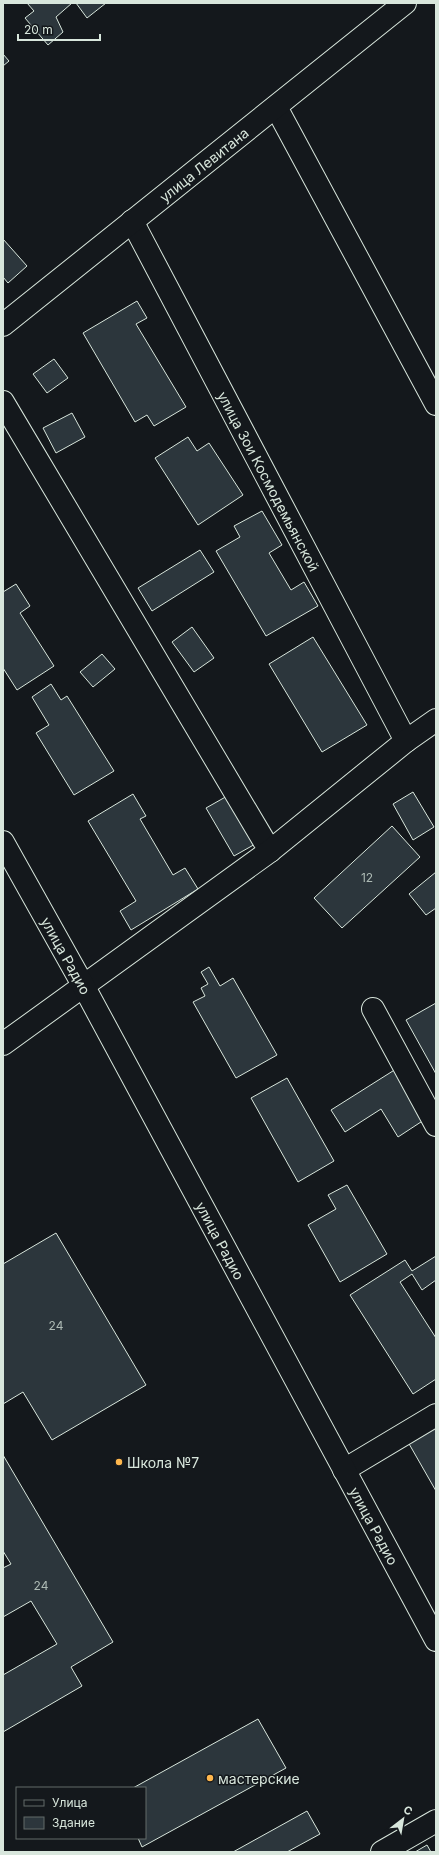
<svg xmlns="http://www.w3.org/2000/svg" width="439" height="1855" viewBox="0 0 439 1855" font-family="Inter,sans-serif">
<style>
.building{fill:#2c363c;stroke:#d8e6dc}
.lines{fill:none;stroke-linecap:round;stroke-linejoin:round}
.minor-casing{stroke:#d8e6dc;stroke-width:24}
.major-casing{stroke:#d8e6dc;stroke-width:24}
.minor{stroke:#14181c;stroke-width:22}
.major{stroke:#14181c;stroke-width:22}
.poi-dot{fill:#ffb74d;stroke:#14181c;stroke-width:1.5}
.labels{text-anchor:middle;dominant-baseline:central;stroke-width:3;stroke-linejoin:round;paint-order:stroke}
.number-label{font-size:12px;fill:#adbab4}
.street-label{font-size:14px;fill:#d8e6dc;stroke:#14181c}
.poi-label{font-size:14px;fill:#d8e6dc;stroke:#14181c;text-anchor:start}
</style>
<rect width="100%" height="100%" fill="#14181c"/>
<!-- building -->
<path class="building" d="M27,3H72L56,17L63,32L48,45L25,18L34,11Z
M76,3H106L87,18Z
M3,54L9,61L3,66Z
M3,239L27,266L8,283L3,277Z
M137,301L147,318L136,324L186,407L154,426L147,415L135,422L83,333Z
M54,359L68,378L47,393L33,374Z
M72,413L85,437L56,453L43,428Z
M188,437L197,451L209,443L243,495L198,525L155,458Z
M262,511L282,545L269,553L291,590L304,582L318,606L266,636L216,551L240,537L234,526Z
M200,550L214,572L152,611L138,588Z
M16,584L30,606L20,613L54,666L17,690L3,668V592Z
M192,627L214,658L194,672L172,642Z
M313,637L367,725L322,752L269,664Z
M102,654L115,669L93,687L80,672Z
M51,684L61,700L67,696L114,771L74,795L36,733L49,725L32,697Z
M413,792L434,827L413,840L393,804Z
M133,794L146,816L140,819L173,875L185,868L198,889L131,930L120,911L136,901L88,821Z
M229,795L257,843L234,856L206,808Z
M392,826L420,857L342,928L314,898Z
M436,872V908L426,915L409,894Z
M209,967L220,986L233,978L277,1055L236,1078L193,1002L205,996L201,988L208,984L201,972Z
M436,1003V1074L406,1020Z
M396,1069L427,1118L398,1137L381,1109L345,1132L331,1110Z
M287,1078L334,1161L298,1182L251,1098Z
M347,1185L387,1254L340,1282L308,1225L336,1209L328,1195Z
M56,1233L146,1385L52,1440L23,1392L3,1404V1264Z
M436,1256V1280L422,1290L412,1274L400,1282L436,1338V1379L413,1394L350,1295L405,1260L412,1271Z
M436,1427V1491L408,1442Z
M3,1455L113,1642L71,1667L82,1686L3,1732V1675L57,1644L31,1601L3,1617V1568L11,1564L3,1551Z
M258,1719L286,1768L142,1847L138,1838H145V1788H133Z
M307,1811L320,1834L287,1852H233Z
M427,1845L431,1852H415Z"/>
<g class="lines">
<defs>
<g id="minor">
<path d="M276,107L436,404"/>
<path id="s1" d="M132,221L406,741"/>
<path id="s2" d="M3,325L405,3"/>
<path d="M3,402L270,851"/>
<path d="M373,1009L436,1125"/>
<path d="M3,1044L270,851L406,741L436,720"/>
<path d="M344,1470L436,1415"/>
<path d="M382,1852L436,1821"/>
</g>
<g id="major">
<path id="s3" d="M3,842L83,985L436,1640"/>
</g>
</defs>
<!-- minor casing -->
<use href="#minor" class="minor-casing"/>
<!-- major casing -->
<use href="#major" class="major-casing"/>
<!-- minor -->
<use href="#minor" class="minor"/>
<!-- major -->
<use href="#major" class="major"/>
</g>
<!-- markers -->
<g class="poi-dot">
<circle cx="119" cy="1462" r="4"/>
<circle cx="210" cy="1778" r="4"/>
</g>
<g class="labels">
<!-- number labels -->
<g class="number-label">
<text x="367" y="877">12</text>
<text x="56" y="1325">24</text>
<text x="41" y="1585">24</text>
</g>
<!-- street labels -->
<g class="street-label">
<text stroke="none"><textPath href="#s2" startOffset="257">улица Левитана</textPath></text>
<text stroke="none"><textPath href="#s1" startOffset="294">улица Зои Космодемьянской</textPath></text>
<text stroke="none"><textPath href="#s3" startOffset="130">улица Радио</textPath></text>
<text stroke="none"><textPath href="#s3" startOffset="454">улица Радио</textPath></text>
<text stroke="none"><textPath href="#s3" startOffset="778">улица Радио</textPath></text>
</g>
<!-- poi labels -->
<g class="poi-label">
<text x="127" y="1462">Школа №7</text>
<text x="218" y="1778">мастерские</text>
</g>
</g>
<!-- border -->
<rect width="439" height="1855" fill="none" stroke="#d8e6dc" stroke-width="8"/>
<!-- legend -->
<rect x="16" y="1787" width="130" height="52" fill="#14181c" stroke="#626a69"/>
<rect x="24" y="1800" width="20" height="6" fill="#14181c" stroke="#626a69"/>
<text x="52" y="1807" font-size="12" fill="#d8e6dc">Улица</text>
<rect x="24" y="1817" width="20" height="12" fill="#2c363c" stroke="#626a69"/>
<text x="52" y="1827" font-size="12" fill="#d8e6dc">Здание</text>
<!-- north arrow -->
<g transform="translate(403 1819) rotate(31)" stroke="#14181c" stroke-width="3" paint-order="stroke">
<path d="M0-3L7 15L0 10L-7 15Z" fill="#d8e6dc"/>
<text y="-6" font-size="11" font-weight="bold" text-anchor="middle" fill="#d8e6dc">С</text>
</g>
<!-- scale -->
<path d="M18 34v6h82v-6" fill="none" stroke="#d8e6dc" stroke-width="2"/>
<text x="24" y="34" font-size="12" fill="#d8e6dc" stroke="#14181c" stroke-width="3" paint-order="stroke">20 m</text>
</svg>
